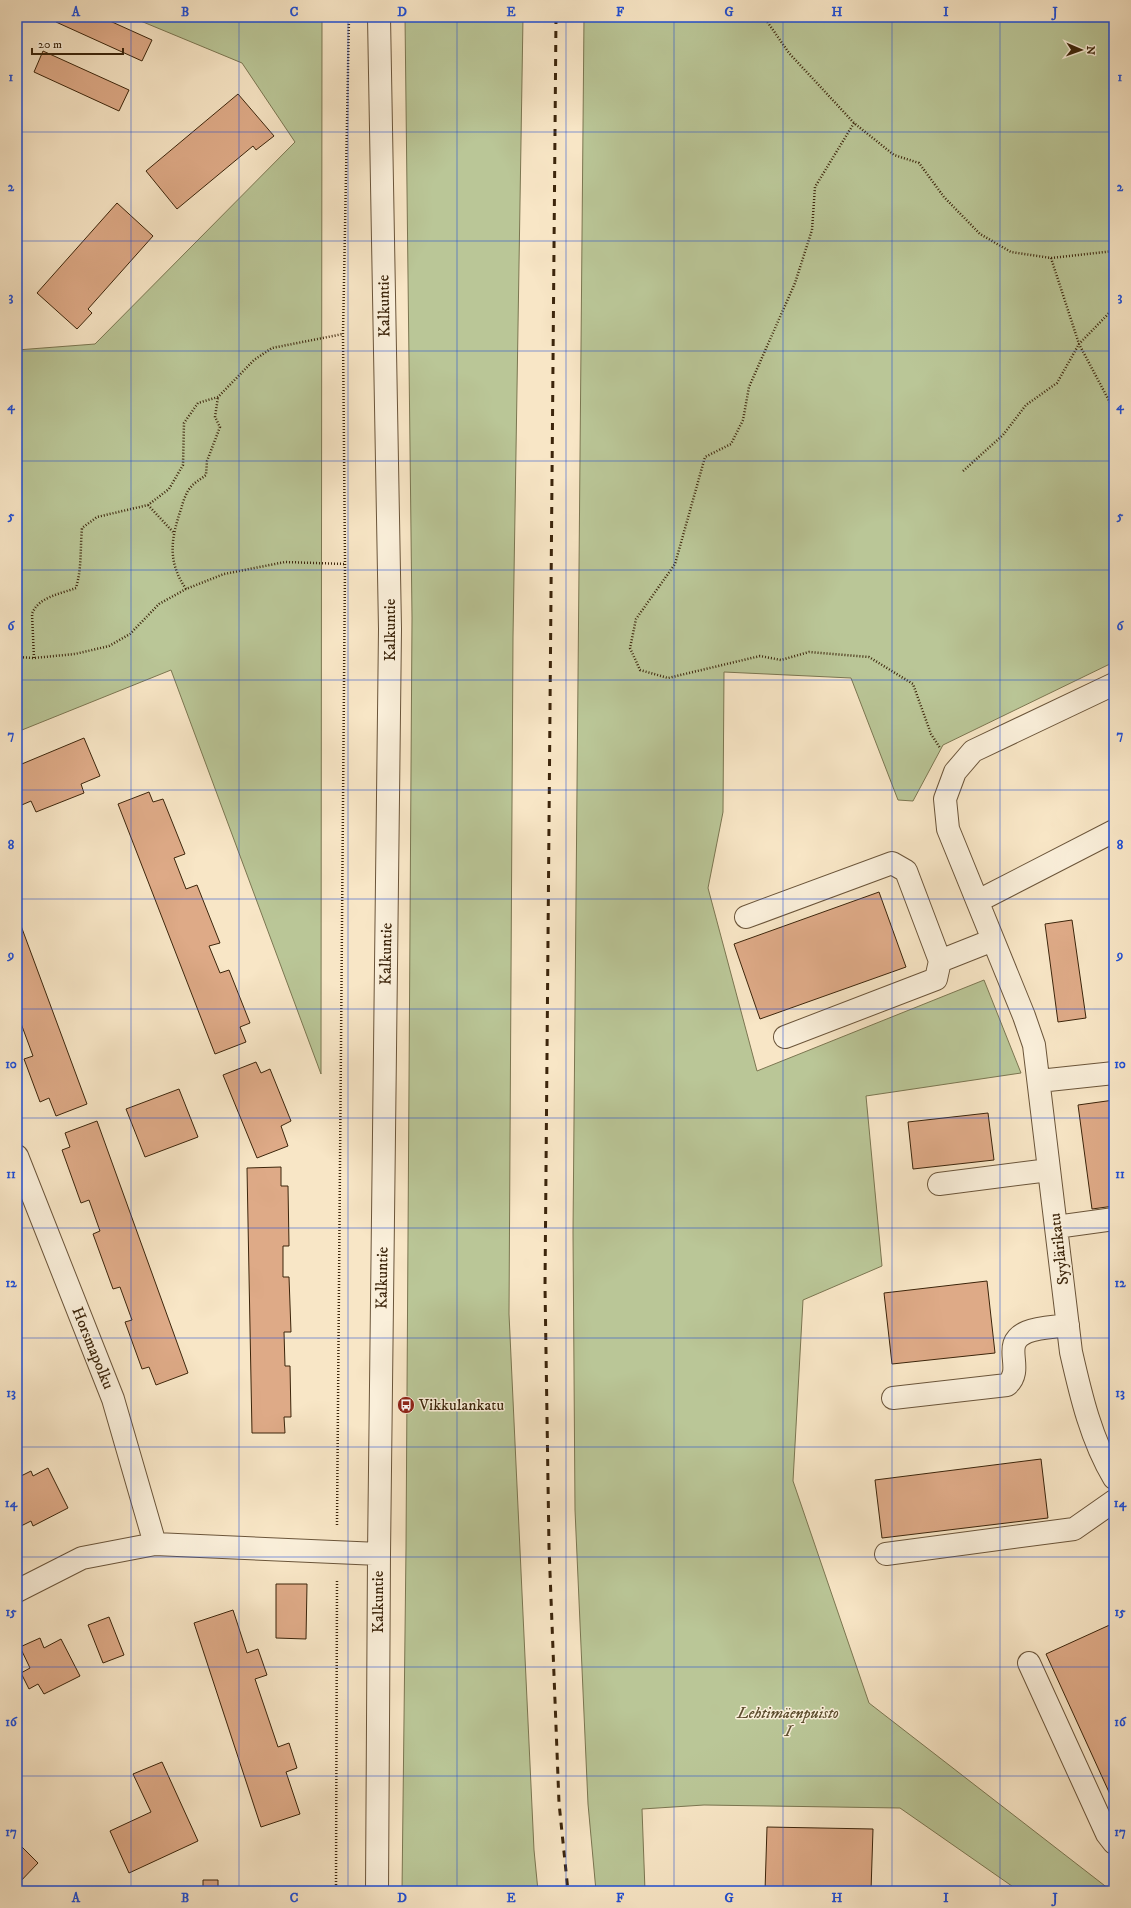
<svg xmlns="http://www.w3.org/2000/svg" width="1131" height="1908" viewBox="0 0 1131 1908" font-family="'IM FELL DW Pica',serif">
<style>
.green{fill:#bac697;stroke:#7b7651}
.building{fill:#deaa87;stroke:#3c250b}
.lines{fill:none;stroke-linecap:round;stroke-linejoin:round}
.minor-casing{stroke:#6b553a;stroke-width:24}
.path{stroke:#3c250b;stroke-width:2.5;stroke-dasharray:1 2;stroke-linecap:butt}
.minor{stroke:#faefda;stroke-width:22}
.rail{stroke:#3c250b;stroke-width:3;stroke-dasharray:7 7;stroke-linecap:butt}
.grid{fill:none;stroke:#1d4ed8;stroke-width:1;stroke-opacity:0.55}
.labels{text-anchor:middle;dominant-baseline:central;stroke-width:3;stroke-linejoin:round;paint-order:stroke}
.street-label{font-size:16px;fill:#3c250b;stroke:#faefda}
.poi-label{font-size:16px;fill:#3c250b;stroke:#faefda;text-anchor:start}
.park-label{font-size:16px;font-style:italic;fill:#5c4d2e;stroke:#faefda}
.neatline{fill:none;stroke:#1d4ed8;stroke-width:1.5}
.grid-label{font-size:13px;text-anchor:middle;font-weight:bold;fill:#1d4ed8}
</style>
<rect width="100%" height="100%" fill="#f8e6c6"/>
<filter id="stains"><feTurbulence type="fractalNoise" baseFrequency=".005" numOctaves="4"/><feColorMatrix values="0 0 0 0 .2 0 0 0 0 .09 0 0 0 0 .02 0 0 0 .5 -.17"/></filter>
<radialGradient id="worn" r=".72"><stop offset=".6" stop-color="#630" stop-opacity="0"/><stop offset="1" stop-color="#630" stop-opacity=".3"/></radialGradient>
<!-- green -->
<path class="green" d="M131,17H322L321,1074L171,670L17,732V350L95,344L295,142L242,63Z
M405,17H523L513,637L509,1314L534,1850L538,1891H402L406,1548L412,618Z
M584,17H1114V662L943,745L913,801L898,800L851,678L724,672L723,812L708,888L757,1071L984,980L1021,1073L866,1096L882,1266L803,1300L793,1481L869,1703L1109,1889L1114,1887V1891H1019L900,1808L704,1805L642,1809L645,1891H596L588,1804L575,1510L573,1232Z"/>
<!-- building -->
<path class="building" d="M59,17H101L152,40L142,61L56,22Z
M43,51L129,90L119,111L34,72Z
M238,94L274,136L256,150L253,146L177,209L146,171Z
M117,203L153,236L88,309L92,313L77,329L37,293Z
M84,738L100,776L81,784L84,793L36,812L31,801L17,807V766Z
M149,792L153,802L163,799L185,854L174,858L186,889L197,885L220,943L209,946L220,973L229,970L250,1023L240,1027L246,1042L215,1054L118,804Z
M879,892L906,967L760,1019L734,944Z
M17,915L87,1104L56,1116L49,1098L40,1102L24,1059L33,1056L19,1018L17,1019Z
M1072,920L1086,1018L1058,1022L1045,924Z
M256,1062L261,1073L270,1069L291,1121L281,1126L288,1146L257,1158L223,1075Z
M179,1089L198,1137L145,1157L126,1109Z
M1114,1100V1206L1092,1209L1078,1105Z
M988,1113L994,1160L913,1169L908,1122Z
M97,1121L188,1373L156,1385L149,1367L142,1369L125,1322L132,1320L120,1287L113,1289L93,1234L100,1231L89,1200L81,1203L62,1150L70,1147L65,1133Z
M281,1167V1186H288L289,1246H283V1277H289L291,1332H284L285,1366H290L291,1417H284L285,1433H252L247,1168Z
M987,1281L995,1353L892,1364L884,1293Z
M1041,1459L1048,1518L882,1538L875,1480Z
M48,1468L68,1508L33,1526L31,1521L17,1528V1478L31,1471L33,1476Z
M276,1584H307L306,1639L276,1638Z
M233,1610L247,1653L258,1649L267,1675L255,1679L278,1747L289,1743L297,1768L286,1772L300,1814L261,1827L194,1623Z
M109,1617L124,1655L103,1663L88,1625Z
M1114,1623V1803L1046,1654Z
M40,1638L44,1648L61,1639L80,1676L44,1694L38,1684L29,1689L21,1673L30,1668L20,1647Z
M162,1762L198,1841L129,1873L110,1831L151,1812L133,1774Z
M767,1827L873,1829L871,1891H765Z
M22,1847L38,1863L17,1885V1851Z
M203,1880H218V1891H203Z"/>
<g class="lines">
<defs>
<path id="minor" d="M1114,684L973,751L955,772L945,799L948,829L1024,1016L1034,1045L1071,1352C1081,1396 1091,1439 1114,1478
M978,901L1114,831
M746,917L892,863L906,871L940,961L936,979L785,1037
M940,961L993,940
M1039,1081L1114,1073
M17,1156L113,1399L155,1544
M939,1184L1049,1170
M1056,1227L1114,1219
M893,1398L1007,1385C1026,1368 999,1344 1027,1332C1039,1327 1055,1327 1068,1325
M886,1554L1074,1529L1114,1501
M17,1591L82,1558L155,1544L379,1554
M1029,1663L1107,1834L1114,1843
M377,1891L379,1554L390,629L379,17"/>
</defs>
<!-- minor casing -->
<use href="#minor" class="minor-casing"/>
<!-- path -->
<path class="path" d="M764,17L789,53L854,123L894,155L919,163L944,197L980,234L1011,252L1051,258L1114,251
M854,123L815,187L812,230L795,283L749,387L743,420L731,444L705,457L675,564L636,619L630,648L640,670L668,678L760,656L781,660L809,652L869,657L913,684L931,734L940,748
M1051,258L1079,344L1114,410
M963,471L1003,435L1026,405L1057,383L1079,344L1114,308
M148,505L173,532
M186,589C167,561 171,539 181,509C183,502 186,492 191,487C195,482 201,479 206,475L207,461L220,427L215,417L218,397
M17,657L34,658L75,654L109,646L130,634L159,604L186,589L224,574L285,562L345,564
M34,658L32,614C38,597 60,594 76,588C82,567 80,549 82,528L97,517L148,505L169,489L183,465L184,423L198,403L218,397L254,360L272,348L343,334
M337,1525L345,564L343,334L349,17
M336,1891L337,1580"/>
<!-- minor -->
<use href="#minor" class="minor"/>
<!-- rail -->
<path class="rail" d="M556,17L545,1286L549,1547L559,1803L568,1891"/>
</g>
<!-- grid -->
<path class="grid" d="M131,17V1891M239,17V1891M348,17V1891M457,17V1891M566,17V1891M674,17V1891M783,17V1891M892,17V1891M1000,17V1891M17,132H1114M17,241H1114M17,351H1114M17,461H1114M17,570H1114M17,680H1114M17,790H1114M17,899H1114M17,1009H1114M17,1118H1114M17,1228H1114M17,1338H1114M17,1447H1114M17,1557H1114M17,1667H1114M17,1776H1114"/>
<!-- icons -->
<defs>
<symbol id="bus-disc" viewBox="-11 -11 22 22"><circle r="9.5" fill="#8f2418" stroke="#faefda"/><path d="M-5-6H5V4H4V6H2V4H-2V6H-4V4H-5ZM-3.5-4V0h7V-4ZM-3.5 1.2v1.5H-2V1.2ZM2 1.2v1.5H3.5V1.2Z" fill="#fff"/></symbol>
</defs>
<g fill-rule="evenodd">
<use href="#bus-disc" x="396" y="1395" width="20" height="20"/>
</g>
<g class="labels">
<!-- street labels -->
<g class="street-label">
<text transform="translate(384 306) rotate(-91)">Kalkuntie</text>
<text transform="translate(390 630) rotate(-90)">Kalkuntie</text>
<text transform="translate(386 954) rotate(-89)">Kalkuntie</text>
<text transform="translate(1059 1249) rotate(-97)">Syylärikatu</text>
<text transform="translate(382 1278) rotate(-89)">Kalkuntie</text>
<text transform="translate(93 1348) rotate(68)">Horsmapolku</text>
<text transform="translate(378 1602) rotate(-90)">Kalkuntie</text>
</g>
<!-- poi labels -->
<g class="poi-label">
<text x="419" y="1405">Vikkulankatu</text>
</g>
<!-- park labels -->
<g class="park-label">
<text x="788" y="1713">Lehtimäenpuisto<tspan x="788" dy="18">I</tspan></text>
</g>
</g>
<!-- margin -->
<rect width="1131" height="1908" fill="none" stroke="#f8e6c6" stroke-width="44"/>
<!-- north arrow -->
<g transform="translate(1081 50) rotate(92)" stroke="#faefda" stroke-width="3" paint-order="stroke">
<path d="M0-3L7 15L0 10L-7 15Z" fill="#3c250b"/>
<text y="-6" font-size="11" font-weight="bold" text-anchor="middle" fill="#3c250b">N</text>
</g>
<!-- scale -->
<path d="M32 48v6h91v-6" fill="none" stroke="#3c250b" stroke-width="2"/>
<text x="38" y="48" font-size="12" fill="#3c250b" stroke="#faefda" stroke-width="3" paint-order="stroke">20 m</text>
<rect x="22" y="22" width="1087" height="1864" class="neatline"/>
<g class="grid-label">
<text x="76" y="16">A</text>
<text x="185" y="16">B</text>
<text x="294" y="16">C</text>
<text x="402" y="16">D</text>
<text x="511" y="16">E</text>
<text x="620" y="16">F</text>
<text x="729" y="16">G</text>
<text x="837" y="16">H</text>
<text x="946" y="16">I</text>
<text x="1055" y="16">J</text>
<text x="11" y="81">1</text>
<text x="1120" y="81">1</text>
<text x="11" y="191">2</text>
<text x="1120" y="191">2</text>
<text x="11" y="301">3</text>
<text x="1120" y="301">3</text>
<text x="11" y="410">4</text>
<text x="1120" y="410">4</text>
<text x="11" y="520">5</text>
<text x="1120" y="520">5</text>
<text x="11" y="630">6</text>
<text x="1120" y="630">6</text>
<text x="11" y="739">7</text>
<text x="1120" y="739">7</text>
<text x="11" y="849">8</text>
<text x="1120" y="849">8</text>
<text x="11" y="959">9</text>
<text x="1120" y="959">9</text>
<text x="11" y="1068">10</text>
<text x="1120" y="1068">10</text>
<text x="11" y="1178">11</text>
<text x="1120" y="1178">11</text>
<text x="11" y="1287">12</text>
<text x="1120" y="1287">12</text>
<text x="11" y="1397">13</text>
<text x="1120" y="1397">13</text>
<text x="11" y="1507">14</text>
<text x="1120" y="1507">14</text>
<text x="11" y="1616">15</text>
<text x="1120" y="1616">15</text>
<text x="11" y="1726">16</text>
<text x="1120" y="1726">16</text>
<text x="11" y="1836">17</text>
<text x="1120" y="1836">17</text>
<text x="76" y="1902">A</text>
<text x="185" y="1902">B</text>
<text x="294" y="1902">C</text>
<text x="402" y="1902">D</text>
<text x="511" y="1902">E</text>
<text x="620" y="1902">F</text>
<text x="729" y="1902">G</text>
<text x="837" y="1902">H</text>
<text x="946" y="1902">I</text>
<text x="1055" y="1902">J</text>
</g>
<rect width="100%" height="100%" filter="url(#stains)"/>
<rect width="100%" height="100%" fill="url(#worn)"/>
</svg>
